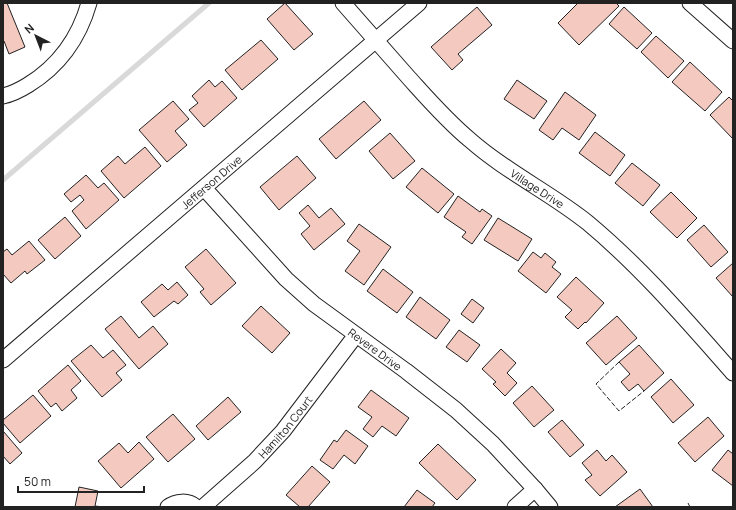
<svg xmlns="http://www.w3.org/2000/svg" width="736" height="510" viewBox="0 0 736 510" font-family="Manrope,sans-serif">
<style>
.lines{fill:none;stroke-linecap:round;stroke-linejoin:round}
.stream{stroke:#d9d9d9;stroke-width:5}
.building{fill:#f3c9c0;stroke:#222}
.street-casing{stroke:#222;stroke-width:17}
.street{stroke:#fff;stroke-width:15}
.fence{stroke:#222;stroke-width:1;stroke-dasharray:5 2;stroke-linecap:butt}
.labels{text-anchor:middle;dominant-baseline:central;stroke-width:3;stroke-linejoin:round;paint-order:stroke}
.street-label{font-size:11px;fill:#222;stroke:#fff}
</style>
<rect width="100%" height="100%" fill="#fff"/>
<g class="lines">
<!-- stream -->
<path class="stream" d="M3,180L209,3"/>
</g>
<!-- building -->
<path class="building" d="M3,3H7L25,47L9,54L4,41L3,42Z
M285,3L313,34L294,50L267,19Z
M578,3H616L619,6L579,45L558,23Z
M477,7L492,25L458,54L463,60L452,70L431,47Z
M624,7L652,33L637,49L609,24Z
M656,36L684,61L668,78L641,52Z
M261,40L278,59L242,90L225,70Z
M690,62L722,92L705,111L672,82Z
M209,80L215,87L222,81L237,98L204,127L189,110L198,103L192,96Z
M517,80L547,101L534,119L504,99Z
M565,92L596,115L579,140L562,128L553,140L539,130Z
M729,97L733,101V139L710,115Z
M173,101L189,119L175,131L187,145L167,162L139,130Z
M364,101L381,120L336,159L319,139Z
M595,132L625,155L610,176L579,153Z
M390,133L415,161L393,179L369,151Z
M145,147L161,166L124,198L101,171L118,156L125,164Z
M297,156L316,178L279,210L260,187Z
M632,163L660,185L643,206L615,183Z
M422,168L454,194L438,213L406,187Z
M86,175L98,188L104,183L119,200L86,229L72,211L84,200L80,195L71,202L64,194Z
M671,192L697,218L677,238L650,212Z
M458,196L480,212L482,209L492,216L472,244L462,237L466,232L444,217Z
M308,205L319,218L331,208L345,224L314,250L301,234L310,226L299,213Z
M65,217L81,236L55,259L38,240Z
M498,218L532,239L518,261L484,240Z
M359,224L391,247L364,285L345,271L360,251L347,241Z
M704,225L728,252L711,267L687,240Z
M29,241L45,260L27,274L25,271L11,283L3,274V252L7,249L12,255Z
M206,249L236,283L211,305L200,292L204,289L185,267Z
M533,252L541,258L545,253L556,262L552,267L561,274L546,293L518,271Z
M733,263V297L716,278Z
M383,269L413,292L397,313L367,291Z
M576,277L604,303L586,323L585,322L578,329L565,317L572,310L557,297Z
M177,282L188,295L178,304L174,301L154,317L141,302L162,284L168,290Z
M420,297L450,320L436,339L406,317Z
M472,299L484,308L473,323L461,314Z
M261,306L290,333L272,353L242,326Z
M121,316L139,338L153,326L168,344L139,369L105,329Z
M617,316L637,338L606,365L586,343Z
M459,330L480,345L467,362L446,347Z
M91,345L103,358L113,350L126,365L116,373L122,380L102,397L71,361Z
M639,345L664,373L644,391L638,384L629,391L621,382L630,374L619,362Z
M501,349L516,363L507,373L517,383L505,396L493,384L496,382L482,369Z
M68,365L81,381L71,390L77,398L62,411L56,403L51,407L38,391Z
M671,379L694,405L673,423L651,397Z
M532,386L554,410L534,427L513,403Z
M371,390L409,418L396,436L382,426L373,437L363,429L372,417L358,407Z
M33,395L51,416L20,443L3,423V420Z
M228,397L241,412L208,440L196,426Z
M173,414L195,439L168,462L146,437Z
M708,417L724,436L695,462L678,443Z
M562,420L584,445L570,457L548,432Z
M346,430L368,446L355,464L344,455L333,469L320,460L334,440L337,442Z
M3,431L22,453L10,464L3,456Z
M139,442L154,459L121,488L98,461L119,443L128,453Z
M438,444L476,480L457,500L419,463Z
M597,450L606,461L612,455L627,472L600,496L585,480L592,475L582,463Z
M728,450L733,454V486L712,470Z
M312,466L330,482L308,507H300L286,495Z
M79,487L98,491L95,506L103,507H75Z
M640,489L653,507H615Z
M417,490L435,503L432,507H404Z"/>
<g class="lines">
<defs>
<g id="street">
<path id="s1" d="M343,3C365,28 387,53 409,78C428,99 447,121 470,140C506,172 551,193 588,223C642,268 687,321 733,373"/>
<path d="M690,3L733,41"/>
<path d="M3,96C12,94 20,90 28,85C59,66 79,38 89,3"/>
<path id="s2" d="M204,188L286,279L314,304L406,371L456,410L493,444L535,489L550,507"/>
<path id="s3" d="M3,360L419,3"/>
<path d="M168,507C176,501 188,500 196,507"/>
<path id="s4" d="M203,507L255,461L283,431L356,335"/>
<path d="M515,507L535,489"/>
</g>
</defs>
<!-- street casing -->
<use href="#street" class="street-casing"/>
<!-- street -->
<use href="#street" class="street"/>
<!-- fence -->
<path class="fence" d="M619,362L596,384L619,411L644,391
M688,503L690,507"/>
</g>
<g class="labels">
<!-- street labels -->
<g class="street-label">
<text stroke="none"><textPath href="#s3" startOffset="274">Jefferson Drive</textPath></text>
<text stroke="none"><textPath href="#s1" startOffset="270">Village Drive</textPath></text>
<text stroke="none"><textPath href="#s2" startOffset="236">Revere Drive</textPath></text>
<text stroke="none"><textPath href="#s4" startOffset="115">Hamilton Court</textPath></text>
</g>
</g>
<!-- border -->
<rect width="736" height="510" fill="none" stroke="#222222" stroke-width="8"/>
<!-- north arrow -->
<g transform="translate(36 36) rotate(318)" stroke="#ffffff" stroke-width="3" paint-order="stroke">
<path d="M0-3L7 15L0 10L-7 15Z" fill="#222222"/>
<text y="-6" font-size="11" font-weight="bold" text-anchor="middle" fill="#222222">N</text>
</g>
<!-- scale -->
<path d="M18 486v6h126v-6" fill="none" stroke="#222222" stroke-width="2"/>
<text x="24" y="486" font-size="12" fill="#222222" stroke="#ffffff" stroke-width="3" paint-order="stroke">50 m</text>
</svg>
